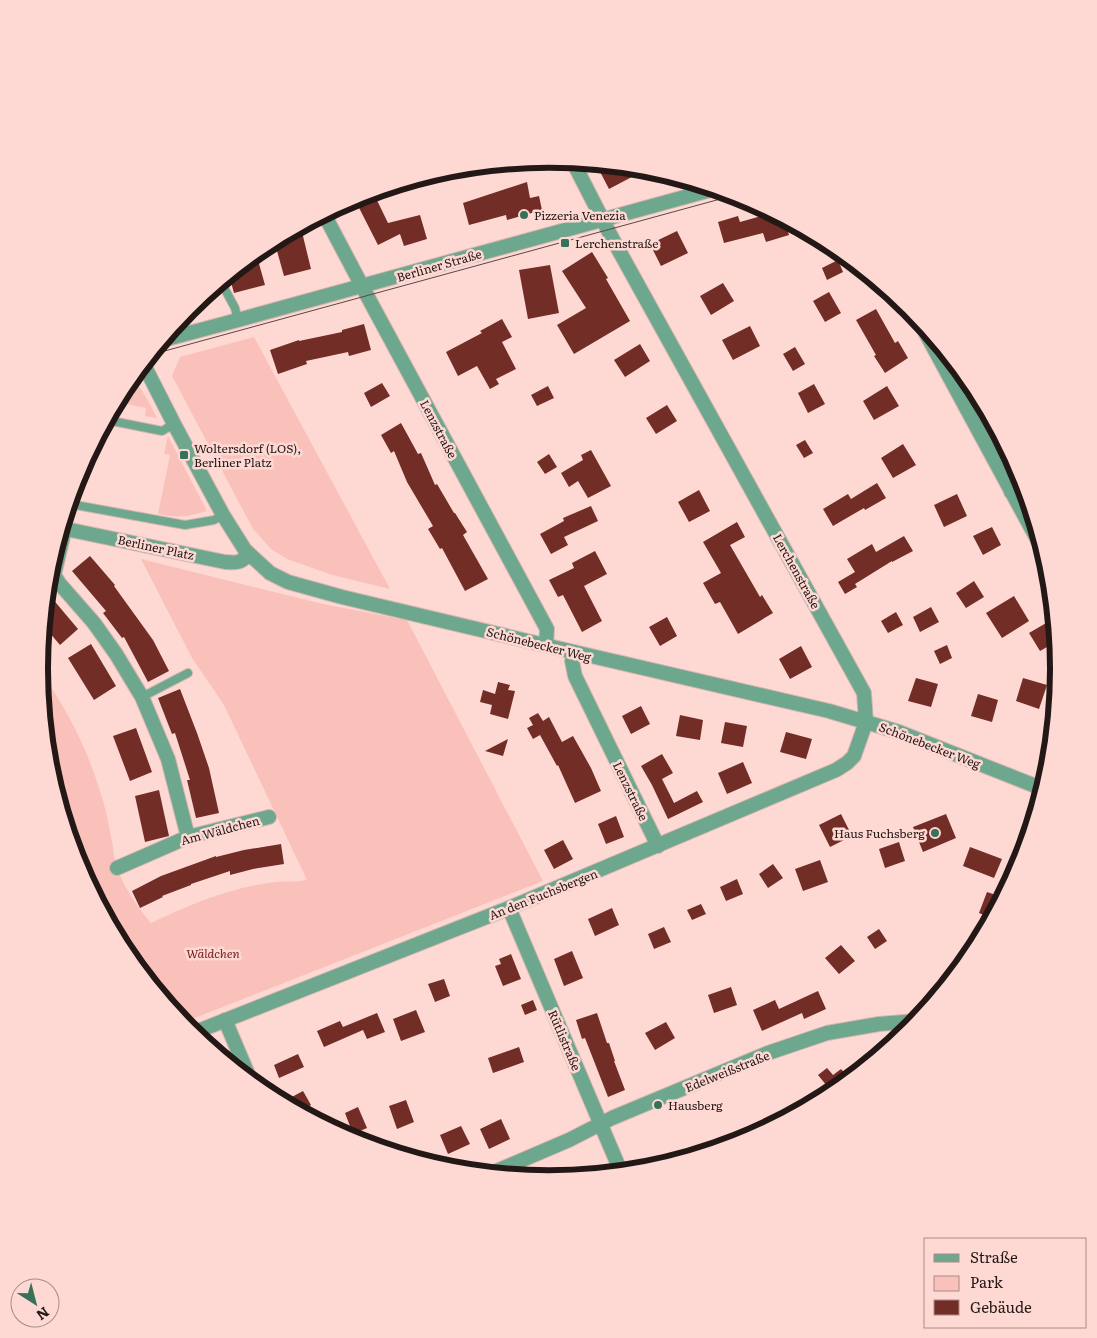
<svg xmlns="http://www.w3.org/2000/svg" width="1097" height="1338" viewBox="0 0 1097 1338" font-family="Literata,serif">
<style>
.green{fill:#f9c1b9}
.building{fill:#722d26}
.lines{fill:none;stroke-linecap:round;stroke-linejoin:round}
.service-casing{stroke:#d7b6b1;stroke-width:10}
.minor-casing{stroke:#d7b6b1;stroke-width:16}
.tertiary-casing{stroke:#d7b6b1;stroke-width:16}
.service{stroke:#6da78e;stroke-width:8}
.minor{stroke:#6da78e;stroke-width:14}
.tertiary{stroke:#6da78e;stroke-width:14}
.tram{stroke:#5a4845;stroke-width:1}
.poi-dot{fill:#38715a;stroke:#fed9d3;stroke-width:2}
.labels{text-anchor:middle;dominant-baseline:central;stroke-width:5;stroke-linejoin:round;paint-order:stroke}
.poi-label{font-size:12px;fill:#241816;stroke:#fed9d3;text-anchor:start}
.street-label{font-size:12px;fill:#241816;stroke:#fed9d3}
.park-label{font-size:12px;font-style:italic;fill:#7a1b16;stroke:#fed9d3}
.rim{fill:none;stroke:#241816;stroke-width:6}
</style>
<rect width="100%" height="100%" fill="#fed9d3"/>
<!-- green -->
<path class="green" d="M254,337L390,589L332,575L287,559L271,549L253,529L172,376L180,357Z
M132,376L146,397L157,418L145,416L146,408L116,402L125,386Z
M168,436L207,511C188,517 177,518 158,514L170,455L164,454Z
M141,559L323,604L407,620L543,881L182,1023L125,952L77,864L48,768L39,669C64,705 85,743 98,785C104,802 108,819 111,837C113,843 113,850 114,856C119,881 135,904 151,923C191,904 232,887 276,882C287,881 297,882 307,880L224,705L192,658Z"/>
<!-- building -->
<path class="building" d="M596,164L647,169L609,189Z
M527,182L530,198L539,196L542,210L507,220L506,215L469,225L463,203Z
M373,192L388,223L420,215L427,239L404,246L400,234L378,245L354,198Z
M772,213L785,220L789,235L766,242L763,233L724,243L718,222L738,216L740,222Z
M677,231L688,253L661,266L650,244Z
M302,232L311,269L284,276L274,240L280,237Z
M592,252L608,278L606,279L630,321L574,354L557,325L586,308L562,271Z
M256,253L265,285L234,293L229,275Z
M838,260L843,272L827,280L822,268Z
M550,265L559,313L528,319L519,270Z
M723,283L734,301L711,315L700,296Z
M829,292L841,313L825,322L813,301Z
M876,309L895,343L898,341L908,358L885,373L874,356L876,355L856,320Z
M502,319L512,337L502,342L516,369L496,379L499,384L490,389L477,366L458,376L446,352L482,333L480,331Z
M364,324L371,350L349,356L348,352L306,361L307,364L278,374L270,350L299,340V341L342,332V330Z
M750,326L760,346L733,360L722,340Z
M640,344L650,361L625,377L614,360Z
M795,347L805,364L793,371L783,354Z
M382,383L390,396L371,407L364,393Z
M814,384L825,404L808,413L798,393Z
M548,386L554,398L537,406L531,395Z
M887,386L899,406L874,420L863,401Z
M667,405L677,421L656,434L646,418Z
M401,423L418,454L421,453L435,485L437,484L454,513H455L467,532L463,535L488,579L465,591L442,548L440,549L428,529L433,526L407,482L394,451L391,453L381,435Z
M805,440L813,453L804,458L796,445Z
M903,444L916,465L893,478L881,458Z
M591,450L611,486L588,498L578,481L569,487L561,473L583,460L581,455Z
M549,454L557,467L545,474L537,462Z
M877,483L886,498L865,510L864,508L833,526L823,509L848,494L851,499Z
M699,490L710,511L689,522L678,502Z
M957,494L967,516L944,527L934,505Z
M591,506L598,521L564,537L568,545L551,554L540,534L564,521L563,518Z
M737,522L745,537L730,545L760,597L762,595L773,613L738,634L720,602L715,604L703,583L721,573L703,542Z
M992,527L1001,545L983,555L973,536Z
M904,536L913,551L892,562V561L855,584L857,587L845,594L838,582L855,572L847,559L872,544L876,552Z
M595,551L607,574L584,586L602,621L582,632L563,595L558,597L549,580L574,568L572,563Z
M90,556L115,585L114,586L153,640L169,671L148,682L124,637L122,638L103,613L106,611L72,571Z
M974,581L984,597L966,608L956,593Z
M46,591L78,629L60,645L43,625Z
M1014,596L1029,621L1002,638L986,613Z
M931,607L939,622L920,632L913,617Z
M896,612L903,625L888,633L881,621Z
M667,617L677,636L660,646L649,627Z
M1053,619L1056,642L1040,651L1029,633Z
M91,644L116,686L94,700L68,658Z
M947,645L952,658L940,664L934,651Z
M801,646L812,667L790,679L779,659Z
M916,678L938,684L931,707L908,701Z
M1023,678L1047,685L1039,709L1016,701Z
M498,682L510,685L508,690L515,691L508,719L490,714L492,705L480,702L483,690L495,694Z
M180,689L197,733L209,768L219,813L196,818L187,780H190L175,733L172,734L158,698Z
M978,694L998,700L992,722L971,716Z
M641,706L650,724L631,734L622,716Z
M538,713L543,721L549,717L562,742L573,736L591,768L601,791L575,803L558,765L557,766L540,735L533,739L527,728L533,725L529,718Z
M680,715L703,720L700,740L676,736Z
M725,722L747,726L743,747L721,743Z
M136,728L152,772L130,781L113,736Z
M786,732L812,739L806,759L780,752Z
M508,739L503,756L485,751Z
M662,754L673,773L662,779L674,803L697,791L703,802L668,819L652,785L641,766Z
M743,762L752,783L727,794L718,773Z
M159,790L169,836L145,842L135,796Z
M841,814L852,836L830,847L819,825Z
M946,814L956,838L923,852L913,827Z
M616,816L624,837L606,844L598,824Z
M563,840L573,859L554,869L544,850Z
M899,842L905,861L885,868L879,849Z
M281,844L284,864L253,869L230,875V871L191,884V885L162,896L163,897L140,908L132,891L161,876L216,856V857L244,850Z
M970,847L1002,859L994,878L963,866Z
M820,860L828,882L803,891L795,869Z
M773,864L783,878L768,888L759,874Z
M737,879L743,894L726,901L720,887Z
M987,892L1002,897L991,918L979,913Z
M701,904L706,914L692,920L687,910Z
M612,908L619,925L595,936L588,919Z
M664,927L671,942L654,949L648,934Z
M879,929L887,941L875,949L867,937Z
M841,945L855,961L839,974L825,958Z
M572,951L583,978L564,986L554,959Z
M511,954L521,979L503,986L495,966L501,964L499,959Z
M444,979L450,996L435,1002L428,984Z
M731,987L737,1005L714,1013L708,995Z
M818,991L826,1009L804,1019L802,1013L762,1031L753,1010L775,1000L779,1009Z
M533,1000L537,1010L525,1015L521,1005Z
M416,1010L425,1032L401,1041L393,1019Z
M377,1013L385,1032L367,1039L363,1030L324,1047L317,1031L340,1021L343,1027Z
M597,1013L607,1043H609L615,1061H614L625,1090L608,1097L585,1038L582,1039L576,1020Z
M666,1022L675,1038L655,1050L645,1033Z
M519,1047L524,1062L493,1073L488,1058Z
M298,1054L304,1067L279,1078L274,1065Z
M827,1068L833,1075L841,1069L848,1077L831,1091L818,1075Z
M303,1091L311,1105L300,1112L293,1108L288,1099Z
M406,1100L414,1122L397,1129L389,1106Z
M358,1107L367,1128L353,1134L345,1113Z
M501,1119L510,1139L489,1149L480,1129Z
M461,1126L470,1144L448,1154L440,1135Z"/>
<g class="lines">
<defs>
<path id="service" d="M221,282L235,308L238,320
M107,420L162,431L174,424
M73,489L70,504L185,525L214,520L223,515
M142,697L188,673"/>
<path id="minor" d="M573,162L612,238L864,693L866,722
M324,214L371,303L547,629L546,645
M918,319L1042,548
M1011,492L1023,484
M61,528L225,562C238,563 239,563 249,555
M65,528L54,575L59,583L94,623L116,654L142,697L168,759L188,837
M574,652L572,661L575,676L658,846
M117,868L188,837L269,817
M509,908L621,1172
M225,1020L251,1081
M492,1173L569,1140L612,1118L768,1053L827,1033L879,1024L916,1021"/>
<path id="tertiary" d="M163,340L238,320L714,189
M143,363L174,424L223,515L245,550L270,573L288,582L342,597L574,652L829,711L899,732L1033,785L1043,787
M193,1033L509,908L836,770L847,763L854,756L866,722"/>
</defs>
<!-- service casing -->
<use href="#service" class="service-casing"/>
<!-- minor casing -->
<use href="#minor" class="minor-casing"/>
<!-- tertiary casing -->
<use href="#tertiary" class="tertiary-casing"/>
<!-- service -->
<use href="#service" class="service"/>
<!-- minor -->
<use href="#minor" class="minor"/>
<!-- tertiary -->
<use href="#tertiary" class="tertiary"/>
<!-- tram -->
<path class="tram" d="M150,355L735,195"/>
</g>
<!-- markers -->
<g class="poi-dot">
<circle cx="524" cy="215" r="5"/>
<rect x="560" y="238" width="10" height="10" rx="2.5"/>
<rect x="179" y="450" width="10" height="10" rx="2.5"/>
<circle cx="935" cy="833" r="5"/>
<circle cx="658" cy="1105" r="5"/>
</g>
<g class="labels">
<!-- poi labels -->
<g class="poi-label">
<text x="534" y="215">Pizzeria Venezia</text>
<text x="575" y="243">Lerchenstraße</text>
<text x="194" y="448">Woltersdorf (LOS),<tspan x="194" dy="14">Berliner Platz</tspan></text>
<text x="925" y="833" text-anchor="end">Haus Fuchsberg</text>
<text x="668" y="1105">Hausberg</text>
</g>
<!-- street labels -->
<g class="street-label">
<text transform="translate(439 265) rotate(-16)">Berliner Straße</text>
<text transform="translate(439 429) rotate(62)">Lenzstraße</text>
<text transform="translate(156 547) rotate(12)">Berliner Platz</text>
<text transform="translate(797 571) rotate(61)">Lerchenstraße</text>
<text transform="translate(539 644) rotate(14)">Schönebecker Weg</text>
<text transform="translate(930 745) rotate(21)">Schönebecker Weg</text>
<text transform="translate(631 791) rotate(64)">Lenzstraße</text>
<text transform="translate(220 830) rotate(-15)">Am Wäldchen</text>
<text transform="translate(543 894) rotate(-22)">An den Fuchsbergen</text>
<text transform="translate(565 1040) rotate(67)">Rütlistraße</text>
<text transform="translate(727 1071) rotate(-22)">Edelweißstraße</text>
</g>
<!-- park labels -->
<g class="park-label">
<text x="213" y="953">Wäldchen</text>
</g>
</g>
<!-- crop -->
<path d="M0 0H1097V1338H0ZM48 669a501 501 0 1 1 1002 0a501 501 0 1 1-1002 0Z" fill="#fed9d3" fill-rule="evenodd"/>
<path class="rim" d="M48 669a501 501 0 1 1 1002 0a501 501 0 1 1-1002 0Z"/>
<!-- legend -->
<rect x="924" y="1238" width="162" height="90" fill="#fed9d3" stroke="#a78c87"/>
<rect x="934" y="1254" width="25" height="8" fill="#6da78e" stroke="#a78c87"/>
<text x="970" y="1263" font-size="15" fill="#241816">Straße</text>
<rect x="934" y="1276" width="25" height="15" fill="#f9c1b9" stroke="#a78c87"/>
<text x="970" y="1288" font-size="15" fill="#241816">Park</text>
<rect x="934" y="1300" width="25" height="15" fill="#722d26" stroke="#a78c87"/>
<text x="970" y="1313" font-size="15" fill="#241816">Gebäude</text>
<!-- north arrow -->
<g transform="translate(35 1303) rotate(144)"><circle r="24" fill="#fed9d3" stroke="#a78c87"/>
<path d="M0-4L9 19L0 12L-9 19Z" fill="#38715a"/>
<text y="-8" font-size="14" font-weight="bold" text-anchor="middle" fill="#241816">N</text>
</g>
</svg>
